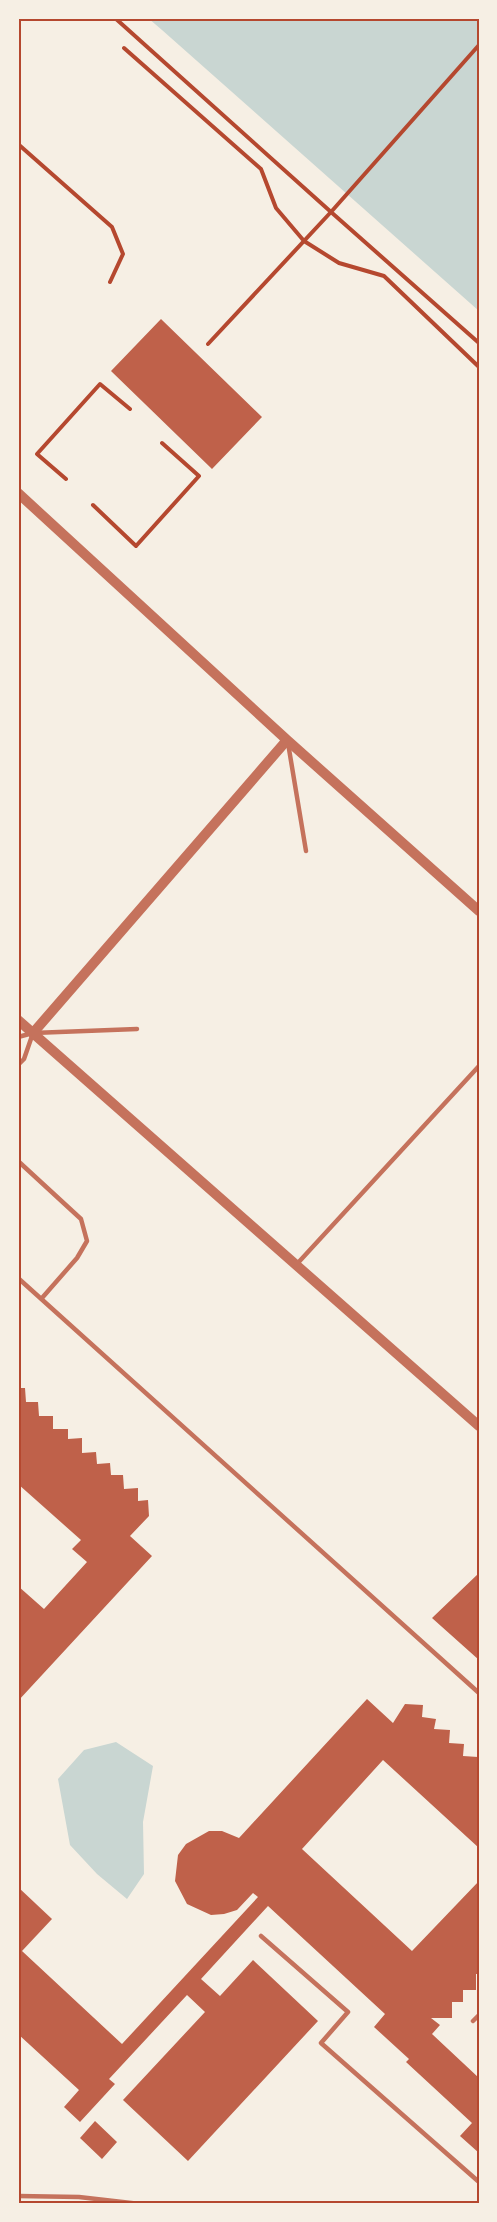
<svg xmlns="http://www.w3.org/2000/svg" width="497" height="2222" viewBox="0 0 497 2222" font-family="'Times New Roman',serif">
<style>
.water{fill:#c9d6d2}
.building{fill:#bf614a}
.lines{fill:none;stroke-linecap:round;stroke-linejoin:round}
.path{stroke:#b5482f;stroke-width:4}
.service{stroke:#c5725c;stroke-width:4.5}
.tertiary{stroke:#c5725c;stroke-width:10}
.neatline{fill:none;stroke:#b5482f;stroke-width:2}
</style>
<rect width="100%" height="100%" fill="#f6efe4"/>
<!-- water -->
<path class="water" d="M148,18H479V311L162,30Z
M116,1742L153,1766L143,1822L144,1874L127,1899L97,1874L70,1845L58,1779L84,1750Z"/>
<!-- building -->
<path class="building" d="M161,319L262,417L212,469L111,371Z
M18,1388H25L26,1402H38L39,1416H53V1429H68V1439L82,1438V1453L96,1452L97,1464L110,1463L111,1475H123L124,1489L138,1488V1501L148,1500L149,1516L130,1536L152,1556L18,1701V1586L44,1609L87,1562L72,1549L81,1540L18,1484Z
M479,1573V1660L432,1618Z
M367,1699L393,1723L405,1704L423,1705L422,1717L436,1719L434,1729L450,1730L449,1743L464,1744L463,1756L478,1757L479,1848L383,1760L302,1849L412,1951L479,1881V1974H476V1990H463V2002H452V2018H431L440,2025L432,2034L479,2078V2153L460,2136L472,2123L406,2062L409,2059L374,2027L385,2014L268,1906L201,1979L220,1996L253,1960L318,2021L188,2161L123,2100L205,2012L187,1995L109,2079L115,2084L80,2122L64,2107L79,2090L18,2034V1887L52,1919L22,1951L122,2044L258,1897L253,1893L237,1910L224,1914L211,1915L187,1904L175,1881L178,1855L186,1844L209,1831H222L239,1838Z
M95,2121L117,2142L102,2159L80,2138Z"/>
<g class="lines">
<!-- path -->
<path class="path" d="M115,18L331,212L479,45
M124,48L261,169L276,208L304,241L339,263L384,276L479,367
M18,144L112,227L123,254L110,282
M208,344L331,212L479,343
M66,479L37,454L100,384L130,409
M93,505L136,546L199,476L162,443"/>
<!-- service -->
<path class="service" d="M288,743L306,851
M18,1037L33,1033L137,1029
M18,1065L24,1059L33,1033
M18,1161L81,1219L87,1241L77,1258L42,1298
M296,1265L479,1066
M18,1278L479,1693
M261,1936L348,2012L321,2043L479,2182
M473,2021L479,2015
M18,2196L79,2197L140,2204"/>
<!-- tertiary -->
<path class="tertiary" d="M18,493L287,740L479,911
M18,1020L479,1426
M33,1033L287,740"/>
</g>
<!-- border -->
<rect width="497" height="2222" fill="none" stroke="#f6efe4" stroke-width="39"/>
<rect x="20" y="20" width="458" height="2182" class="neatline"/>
</svg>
